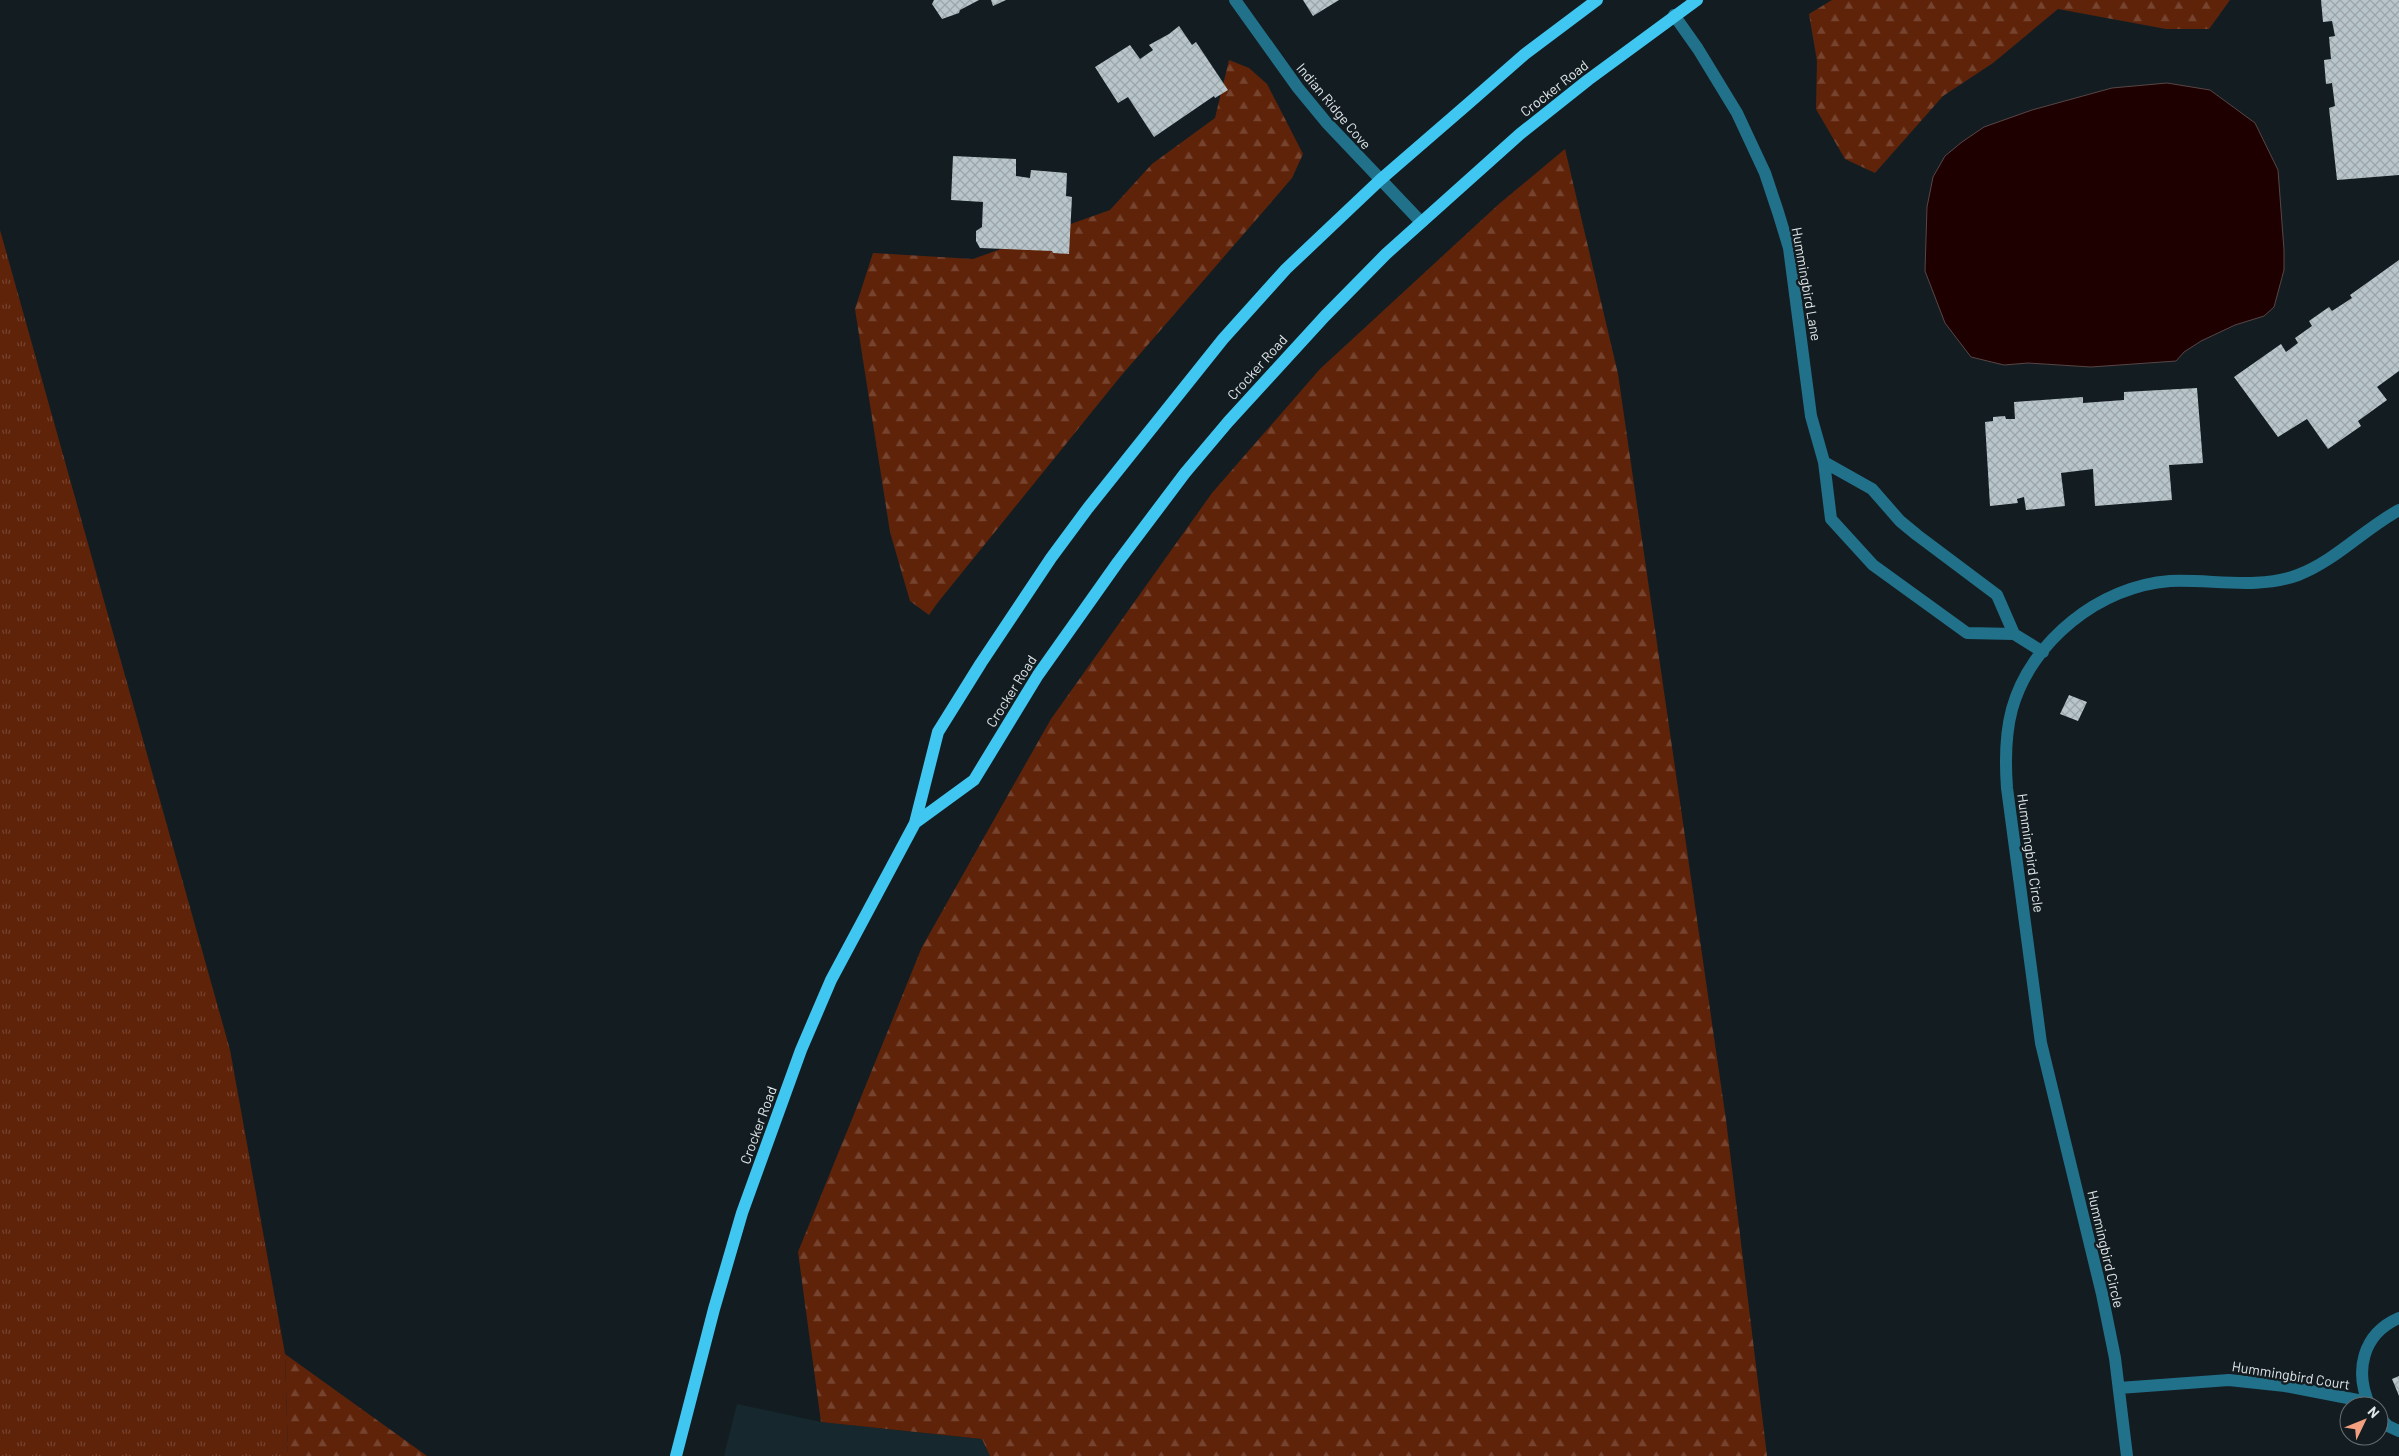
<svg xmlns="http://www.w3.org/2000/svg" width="2399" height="1456" viewBox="0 0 2399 1456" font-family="Barlow,sans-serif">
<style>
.built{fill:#16272d}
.grass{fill:url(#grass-tufts)}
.forest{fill:url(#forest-firs)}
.water{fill:#1e0000;stroke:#584546}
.building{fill:url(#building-cross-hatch)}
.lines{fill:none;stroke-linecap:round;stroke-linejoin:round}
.minor{stroke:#22718b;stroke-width:12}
.major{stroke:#40c7f1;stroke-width:12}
.labels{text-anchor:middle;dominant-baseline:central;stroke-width:5;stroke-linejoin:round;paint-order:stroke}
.street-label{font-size:14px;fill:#e0e6e9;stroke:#131d21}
</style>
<defs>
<pattern id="grass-tufts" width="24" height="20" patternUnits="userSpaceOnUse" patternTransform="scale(1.25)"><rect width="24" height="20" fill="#5f230a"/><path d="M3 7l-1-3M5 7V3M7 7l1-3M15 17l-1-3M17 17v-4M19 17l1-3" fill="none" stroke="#76432e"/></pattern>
<pattern id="forest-firs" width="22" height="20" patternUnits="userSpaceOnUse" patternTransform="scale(1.25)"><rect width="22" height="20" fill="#5f230a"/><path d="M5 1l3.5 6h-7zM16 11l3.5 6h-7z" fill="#76432e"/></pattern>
<pattern id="building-cross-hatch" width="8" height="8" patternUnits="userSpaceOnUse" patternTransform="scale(1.25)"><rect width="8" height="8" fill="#b8c5ca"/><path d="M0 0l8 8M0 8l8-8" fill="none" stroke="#9ba5a9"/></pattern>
</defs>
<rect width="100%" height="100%" fill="#131d21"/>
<!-- built -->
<path class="built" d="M737,1404L821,1422L982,1439L990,1456H724Z"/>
<!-- grass -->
<path class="grass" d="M0,230L230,1050L285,1354L288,1456H0Z"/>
<!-- forest -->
<path class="forest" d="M1832,0H2230L2209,29H2166L2058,9L1993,63L1943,96L1875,173L1845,159L1816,109L1817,61L1809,14Z
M1229,60L1249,68L1267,84L1303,154L1292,178L1120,377L939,601L929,615L910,601L890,532L855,309L873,253L973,259L1110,210L1152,164L1215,118Z
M1565,149L1618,374L1726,1120L1767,1456H990L982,1439L821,1422L798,1252L922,947L1051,719L1212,493L1320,369L1499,204Z
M285,1354L427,1456H288Z"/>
<!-- water -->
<path class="water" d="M2167,83L2210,90L2255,123L2278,170L2284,250V270L2274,307L2264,316L2235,325L2201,341L2184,352L2176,361L2091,367L2028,363L2004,365L1971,357L1945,323L1925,271L1927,207L1933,177L1945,156L1962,142L1984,127L2032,110L2112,88Z"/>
<!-- building -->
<path class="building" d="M934,0H979L960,10L959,13L942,19L932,4Z
M991,0H1006L993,6Z
M1303,0H1339L1313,16Z
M2321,0H2399V175L2337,180L2329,108L2335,106L2332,83L2326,84L2324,60L2331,59L2329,37L2335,36L2332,21L2323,22Z
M1179,26L1192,45L1196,42L1228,90L1215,98L1214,96L1154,137L1128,97L1118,103L1095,67L1130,45L1140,59L1153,50L1149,45L1169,34Z
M953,156L1016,159V176L1030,178L1031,170L1067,173L1066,196L1072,197L1069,254L1053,253L1052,251L980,248L976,241V231L982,227L983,202L951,200Z
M2399,260V371L2377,387L2387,400L2358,421L2361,426L2328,449L2307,419L2278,437L2234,377L2281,344L2286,352L2298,343L2295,338L2312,326L2309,321L2329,307L2332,311L2352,298L2350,295Z
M2197,388L2203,463L2169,465L2172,500L2095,506L2093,469L2061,473L2065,506L2026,510L2024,497L2017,499L2018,503L1990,506L1985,422L1993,421V417L2005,416L2006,419H2015L2014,402L2083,397V403L2124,400V392Z
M2069,695L2087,702L2078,721L2060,714Z
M2399,1376V1396L2392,1379Z"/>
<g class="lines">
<!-- minor -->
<path class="minor" d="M1235,0L1298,88L1326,122L1421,222
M1674,15L1698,49L1737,113L1765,173L1778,212L1789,248L1811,416L1824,462L1831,519L1873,565L1967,633L2014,634L2043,652
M1824,462L1872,489L1900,521L1917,535L1997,595L2014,634
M2119,1388L2229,1380L2285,1386L2368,1402
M2370,1406C2354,1372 2362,1334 2399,1318
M2379,1417L2388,1426L2399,1431
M2127,1456L2115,1358L2102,1294L2041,1043L2007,788C2005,761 2005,735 2012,709C2031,641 2100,586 2170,581C2212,579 2257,590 2298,575C2335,561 2364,529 2399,510"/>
<!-- major -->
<path class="major" d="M915,823L974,780L1038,675L1118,562L1185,473L1228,422L1325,316L1386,254L1520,134L1588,80L1697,0
M676,1456L714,1309L742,1213L801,1050L831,980L915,823L938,732L981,663L1051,558L1088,508L1223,339L1286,269L1380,180L1469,103L1525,54L1597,0"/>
</g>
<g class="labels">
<!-- street labels -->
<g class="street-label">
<text transform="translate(1554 88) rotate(-38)">Crocker Road</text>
<text transform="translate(1334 106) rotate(50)">Indian Ridge Cove</text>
<text transform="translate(1807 284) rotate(80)">Hummingbird Lane</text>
<text transform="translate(1257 367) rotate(-48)">Crocker Road</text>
<text transform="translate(1011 691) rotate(-58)">Crocker Road</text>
<text transform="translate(2031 853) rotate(82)">Hummingbird Circle</text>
<text transform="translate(758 1125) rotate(-70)">Crocker Road</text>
<text transform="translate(2106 1249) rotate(77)">Hummingbird Circle</text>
<text transform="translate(2291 1375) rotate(9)">Hummingbird Court</text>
</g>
</g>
<!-- north arrow -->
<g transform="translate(2364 1421) rotate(47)"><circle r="24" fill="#131d21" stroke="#656d71"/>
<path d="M0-4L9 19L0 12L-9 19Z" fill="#f3a081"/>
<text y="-8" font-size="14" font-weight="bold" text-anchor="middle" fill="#e0e6e9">N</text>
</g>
</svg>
